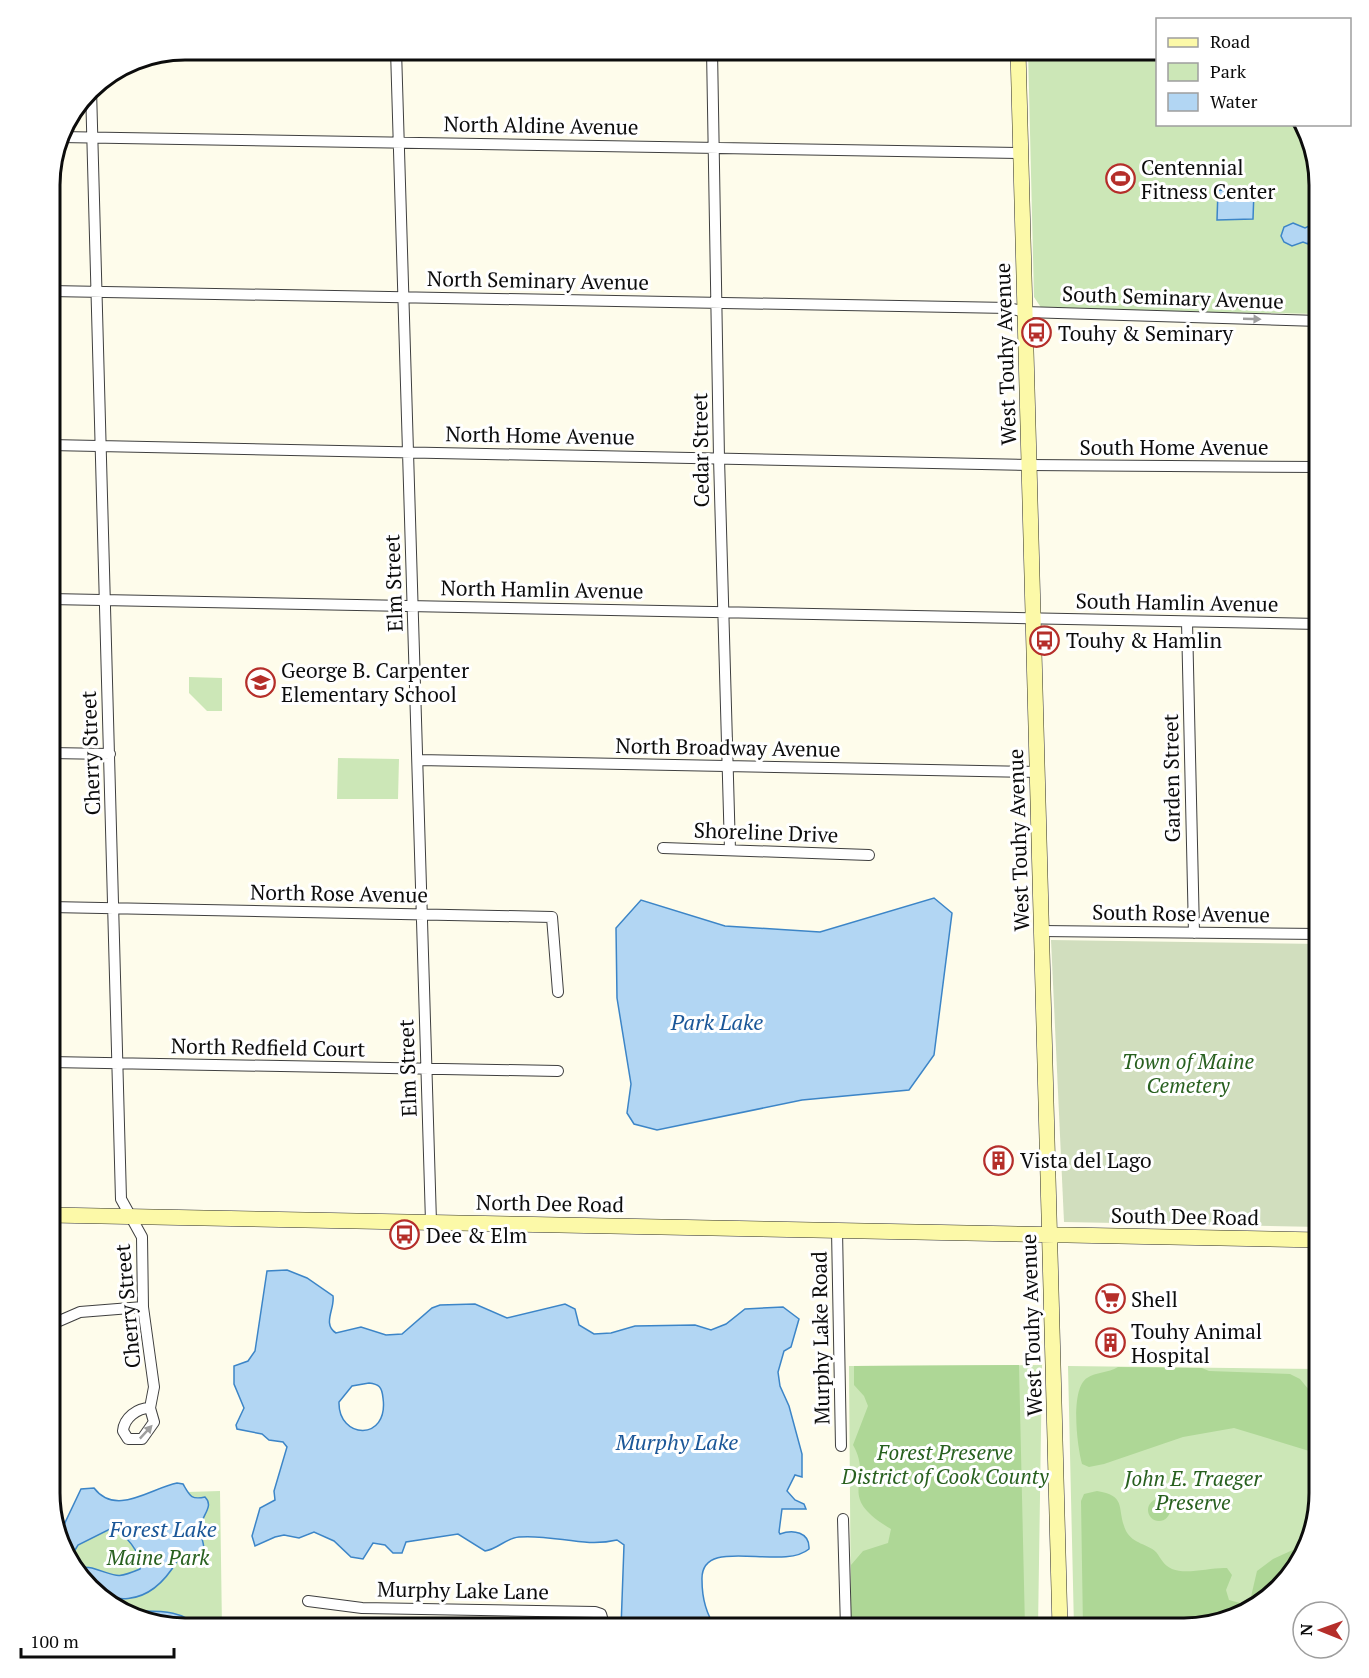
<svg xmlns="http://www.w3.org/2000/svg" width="1369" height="1678" viewBox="0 0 1369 1678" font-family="'PT Serif',serif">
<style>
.green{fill:#cce7b7}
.forest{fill:#aed796}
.cemetery{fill:#d1debe}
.water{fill:#b2d6f3;stroke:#3c85c7;stroke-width:1.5;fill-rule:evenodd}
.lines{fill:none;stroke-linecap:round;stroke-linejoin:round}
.street-casing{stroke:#3f3f3f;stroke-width:12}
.secondary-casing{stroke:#2e2e2e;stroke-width:16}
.street{stroke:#fff;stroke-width:10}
.secondary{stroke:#fcf9a8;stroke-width:15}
.oneway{fill:#9e9e9e}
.labels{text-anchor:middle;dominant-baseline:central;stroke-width:6;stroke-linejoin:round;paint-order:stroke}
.street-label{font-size:21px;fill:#0c0c0c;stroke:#fff}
.poi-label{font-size:21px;fill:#0c0c0c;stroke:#fff;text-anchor:start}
.park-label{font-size:21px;font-style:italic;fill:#28601f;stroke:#fff}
.water-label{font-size:22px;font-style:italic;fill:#1b5798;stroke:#fff}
.rim{fill:none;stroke:#0c0c0c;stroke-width:3}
</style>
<rect width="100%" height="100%" fill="#fefceb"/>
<!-- green -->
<path class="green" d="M1028,50H1157L1158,124L1301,125L1319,185V314L1042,309L1034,297Z
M189,677L222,678V711H207L189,693Z
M338,758L399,759L398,799H337Z
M1042,1365L1038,1628H851L849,1366Z
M1068,1366L1319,1369V1493L1305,1553L1260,1605L1184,1628H1074Z
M177,1483L183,1484L187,1492L220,1491L222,1628H185L118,1611L73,1569L61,1531L81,1489L94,1488C116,1517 151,1488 177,1483Z"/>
<!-- forest -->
<path class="forest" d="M1019,1365L1025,1628H851V1565L863,1551L888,1543L891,1529C833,1495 875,1483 853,1445L868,1406L864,1396L854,1385V1366Z
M1118,1367L1202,1368L1209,1371L1290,1374L1300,1379L1309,1390L1319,1392V1454L1234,1428L1183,1437L1104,1464L1089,1467L1082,1464C1077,1446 1070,1389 1087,1378C1096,1372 1108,1373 1118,1367Z
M1097,1491C1128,1496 1116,1509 1126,1531C1133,1544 1148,1544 1156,1552C1161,1558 1163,1565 1172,1569C1187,1575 1211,1567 1227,1568L1232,1575L1226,1590L1229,1600L1240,1603L1250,1601L1257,1571L1273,1559L1308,1543L1305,1553L1260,1605L1184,1628H1083L1081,1501L1084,1494Z
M1148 1510a11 11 0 1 1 22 0a11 11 0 1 1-22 0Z"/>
<!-- cemetery -->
<path class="cemetery" d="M1051,940L1319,944V1227L1064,1222Z"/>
<!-- water -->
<path class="water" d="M1218,190L1254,191L1253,219L1217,220Z
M1293,223L1305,228L1309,226L1311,233L1308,244L1303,242L1292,246L1284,242L1281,236L1284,227Z
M934,898L952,913L934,1055L909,1090L802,1100L657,1130L634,1124L627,1113L631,1084L617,998L616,928L641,900L725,926L820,932Z
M287,1270L307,1278L333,1296C335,1309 322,1324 336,1333L361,1327L386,1335L402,1334L432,1308L440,1305L475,1304L507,1318L565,1304L575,1309L579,1325L594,1334L611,1333L635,1326L695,1325L711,1330L726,1324L745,1309L783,1307L799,1319L791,1347L784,1351L778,1372L780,1386L789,1406L802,1454V1477L795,1475L787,1491L795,1500L804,1504L806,1509H782L779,1532L780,1534C793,1529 810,1532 809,1549C782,1572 700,1534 702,1580C702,1597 706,1614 716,1628H621L624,1545L617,1540C583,1548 554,1534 519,1537C506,1538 498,1549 485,1551L458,1534L406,1542L402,1553H393L385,1545L373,1543L363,1559L351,1557L334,1541L314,1532L299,1538L284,1535L275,1537L255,1546L252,1536L260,1508L275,1500L274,1491L287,1447L283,1442L269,1440L262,1434L237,1429L236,1425L244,1408L234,1384V1366L248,1361L255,1351L267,1271ZM369,1383C379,1384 382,1387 383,1398C389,1442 338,1439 339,1402L352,1386Z
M177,1483L183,1484C190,1496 191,1500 205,1497C214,1506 203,1514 201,1525C199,1534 204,1541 204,1550L193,1560L177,1561C150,1607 108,1612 74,1570C67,1561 64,1542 61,1531L81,1489L94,1488C116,1517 151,1488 177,1483ZM110,1529C123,1529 144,1556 140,1569C114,1580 117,1575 92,1568C85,1566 80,1569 73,1564L72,1555L78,1545Z
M116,1610C145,1614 178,1604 199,1628H185Z"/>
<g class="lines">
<defs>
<path id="street" d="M396,50L431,1222
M712,50L719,458L730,850
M91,89L121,1199L142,1237L143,1307L154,1387L150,1408L154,1422L142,1439H128L123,1431C124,1418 137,1408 150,1408
M60,137L1021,153
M50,291L1009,308L1025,312L1319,321
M50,445L1029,465L1319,467
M50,599L1319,624
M1187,622L1194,933
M50,753L110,754
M418,760L1037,772
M663,848L869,855
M50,907L552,917L558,992
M1041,931L1319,934
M50,1062L558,1071
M837,1230L841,1446
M50,1325L80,1312L143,1307
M843,1519L846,1628
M308,1601L362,1608L595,1612L601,1614L605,1628"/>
<path id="secondary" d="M1018,50L1060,1628
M50,1215L1319,1240"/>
</defs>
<!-- street casing -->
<use href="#street" class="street-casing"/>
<!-- secondary casing -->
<use href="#secondary" class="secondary-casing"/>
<!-- street -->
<use href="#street" class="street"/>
<!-- secondary -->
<use href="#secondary" class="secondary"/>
</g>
<!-- one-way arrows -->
<defs><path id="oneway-solid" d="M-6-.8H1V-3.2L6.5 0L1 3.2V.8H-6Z" transform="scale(1.5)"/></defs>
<g class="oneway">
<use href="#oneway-solid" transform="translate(1252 319) rotate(2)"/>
<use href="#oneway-solid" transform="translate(146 1432) rotate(-47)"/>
</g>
<!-- icons -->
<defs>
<symbol id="stadium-ring" viewBox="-11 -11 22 22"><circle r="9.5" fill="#fff" stroke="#b52e2a" stroke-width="1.5"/><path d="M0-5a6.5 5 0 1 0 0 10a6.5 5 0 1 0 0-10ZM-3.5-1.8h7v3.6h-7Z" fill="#b52e2a"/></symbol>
<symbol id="bus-ring" viewBox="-11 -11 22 22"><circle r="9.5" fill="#fff" stroke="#b52e2a" stroke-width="1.5"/><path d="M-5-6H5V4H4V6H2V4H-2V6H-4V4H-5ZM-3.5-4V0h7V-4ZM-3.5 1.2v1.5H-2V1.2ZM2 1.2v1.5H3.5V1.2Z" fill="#b52e2a"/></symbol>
<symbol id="school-ring" viewBox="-11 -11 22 22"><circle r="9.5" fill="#fff" stroke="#b52e2a" stroke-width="1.5"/><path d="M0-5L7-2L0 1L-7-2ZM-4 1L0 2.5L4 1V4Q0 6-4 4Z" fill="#b52e2a"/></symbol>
<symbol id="building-ring" viewBox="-11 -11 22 22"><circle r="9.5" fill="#fff" stroke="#b52e2a" stroke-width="1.5"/><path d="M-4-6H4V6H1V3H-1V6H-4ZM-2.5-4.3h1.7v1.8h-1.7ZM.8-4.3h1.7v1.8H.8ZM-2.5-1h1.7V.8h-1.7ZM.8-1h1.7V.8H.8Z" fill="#b52e2a"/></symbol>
<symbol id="supermarket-ring" viewBox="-11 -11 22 22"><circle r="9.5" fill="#fff" stroke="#b52e2a" stroke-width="1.5"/><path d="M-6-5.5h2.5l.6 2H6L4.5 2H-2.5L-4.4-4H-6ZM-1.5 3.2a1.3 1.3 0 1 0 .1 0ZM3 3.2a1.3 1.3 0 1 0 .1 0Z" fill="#b52e2a"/></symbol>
</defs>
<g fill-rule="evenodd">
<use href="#stadium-ring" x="1104" y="162" width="33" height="33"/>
<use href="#bus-ring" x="1020" y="316" width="33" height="33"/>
<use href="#bus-ring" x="1028" y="624" width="33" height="33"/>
<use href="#school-ring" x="244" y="666" width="33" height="33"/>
<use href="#building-ring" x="982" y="1144" width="33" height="33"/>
<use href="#bus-ring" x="388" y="1218" width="33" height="33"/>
<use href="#supermarket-ring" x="1094" y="1282" width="33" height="33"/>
<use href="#building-ring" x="1094" y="1326" width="33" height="33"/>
</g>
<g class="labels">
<!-- street labels -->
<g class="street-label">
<text transform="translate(541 125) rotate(1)">North Aldine Avenue</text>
<text transform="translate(538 280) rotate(1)">North Seminary Avenue</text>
<text transform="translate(1173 297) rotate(2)">South Seminary Avenue</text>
<text transform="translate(1005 354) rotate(-92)">West Touhy Avenue</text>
<text transform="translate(540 435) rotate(1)">North Home Avenue</text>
<text x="1174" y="447">South Home Avenue</text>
<text transform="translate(700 450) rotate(-91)">Cedar Street</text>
<text transform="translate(393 583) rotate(-92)">Elm Street</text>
<text transform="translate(542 589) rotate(1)">North Hamlin Avenue</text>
<text transform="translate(1177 602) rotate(1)">South Hamlin Avenue</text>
<text transform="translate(728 747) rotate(1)">North Broadway Avenue</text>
<text transform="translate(90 753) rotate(-92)">Cherry Street</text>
<text transform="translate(1171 778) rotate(-91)">Garden Street</text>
<text transform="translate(766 832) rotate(2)">Shoreline Drive</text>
<text transform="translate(1018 840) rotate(-92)">West Touhy Avenue</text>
<text transform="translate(339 893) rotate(1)">North Rose Avenue</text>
<text transform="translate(1181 913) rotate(1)">South Rose Avenue</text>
<text transform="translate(268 1047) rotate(1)">North Redfield Court</text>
<text transform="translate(407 1068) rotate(-92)">Elm Street</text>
<text transform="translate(550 1203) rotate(1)">North Dee Road</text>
<text transform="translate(1185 1216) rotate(1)">South Dee Road</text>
<text transform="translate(127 1306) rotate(-95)">Cherry Street</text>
<text transform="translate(1031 1325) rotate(-92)">West Touhy Avenue</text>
<text transform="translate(820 1338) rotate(-91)">Murphy Lake Road</text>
<text transform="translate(463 1590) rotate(1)">Murphy Lake Lane</text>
</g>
<!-- poi labels -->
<g class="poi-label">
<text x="1141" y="167">Centennial<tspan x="1141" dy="24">Fitness Center</tspan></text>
<text x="1058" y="333">Touhy &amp; Seminary</text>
<text x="1066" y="640">Touhy &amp; Hamlin</text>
<text x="281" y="670">George B. Carpenter<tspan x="281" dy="24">Elementary School</tspan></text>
<text x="1020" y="1160">Vista del Lago</text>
<text x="426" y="1235">Dee &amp; Elm</text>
<text x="1131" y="1299">Shell</text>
<text x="1131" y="1331">Touhy Animal<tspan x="1131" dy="24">Hospital</tspan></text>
</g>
<!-- park labels -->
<g class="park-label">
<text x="1188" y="1061">Town of Maine<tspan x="1188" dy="24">Cemetery</tspan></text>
<text x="945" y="1452">Forest Preserve<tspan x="945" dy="24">District of Cook County</tspan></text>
<text x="1193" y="1478">John E. Traeger<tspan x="1193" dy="24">Preserve</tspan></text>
<text x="158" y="1557">Maine Park</text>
</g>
<!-- water labels -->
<g class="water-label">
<text x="717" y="1021">Park Lake</text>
<text x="677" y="1441">Murphy Lake</text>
<text x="163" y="1528">Forest Lake</text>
</g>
</g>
<!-- crop -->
<path d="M0 0H1369V1678H0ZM185 60H1184A125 125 0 0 1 1309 185V1493A125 125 0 0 1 1184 1618H185A125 125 0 0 1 60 1493V185A125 125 0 0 1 185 60Z" fill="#fff" fill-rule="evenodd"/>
<path class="rim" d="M185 60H1184A125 125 0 0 1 1309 185V1493A125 125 0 0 1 1184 1618H185A125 125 0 0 1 60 1493V185A125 125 0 0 1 185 60Z"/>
<!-- legend -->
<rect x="1156" y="18" width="195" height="108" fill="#ffffff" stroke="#9e9e9e" stroke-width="1.5"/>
<rect x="1168" y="38" width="30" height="9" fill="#fcf9a8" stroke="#9e9e9e" stroke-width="1.5"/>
<text x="1210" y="48" font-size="18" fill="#0c0c0c">Road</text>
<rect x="1168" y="63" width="30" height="18" fill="#cce7b7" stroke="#9e9e9e" stroke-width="1.5"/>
<text x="1210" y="78" font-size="18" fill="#0c0c0c">Park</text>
<rect x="1168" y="93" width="30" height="18" fill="#b2d6f3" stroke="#9e9e9e" stroke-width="1.5"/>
<text x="1210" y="108" font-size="18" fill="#0c0c0c">Water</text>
<!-- north arrow -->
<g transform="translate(1321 1630) rotate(271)"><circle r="28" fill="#ffffff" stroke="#9e9e9e" stroke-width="1.5"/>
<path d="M0-4.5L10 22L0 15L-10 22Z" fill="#b52e2a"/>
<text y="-9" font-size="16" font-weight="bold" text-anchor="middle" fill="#0c0c0c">N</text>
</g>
<!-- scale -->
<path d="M21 1648v9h153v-9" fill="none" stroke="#0c0c0c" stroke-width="3"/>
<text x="30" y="1648" font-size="18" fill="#0c0c0c" stroke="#ffffff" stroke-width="4.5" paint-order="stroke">100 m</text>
</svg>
